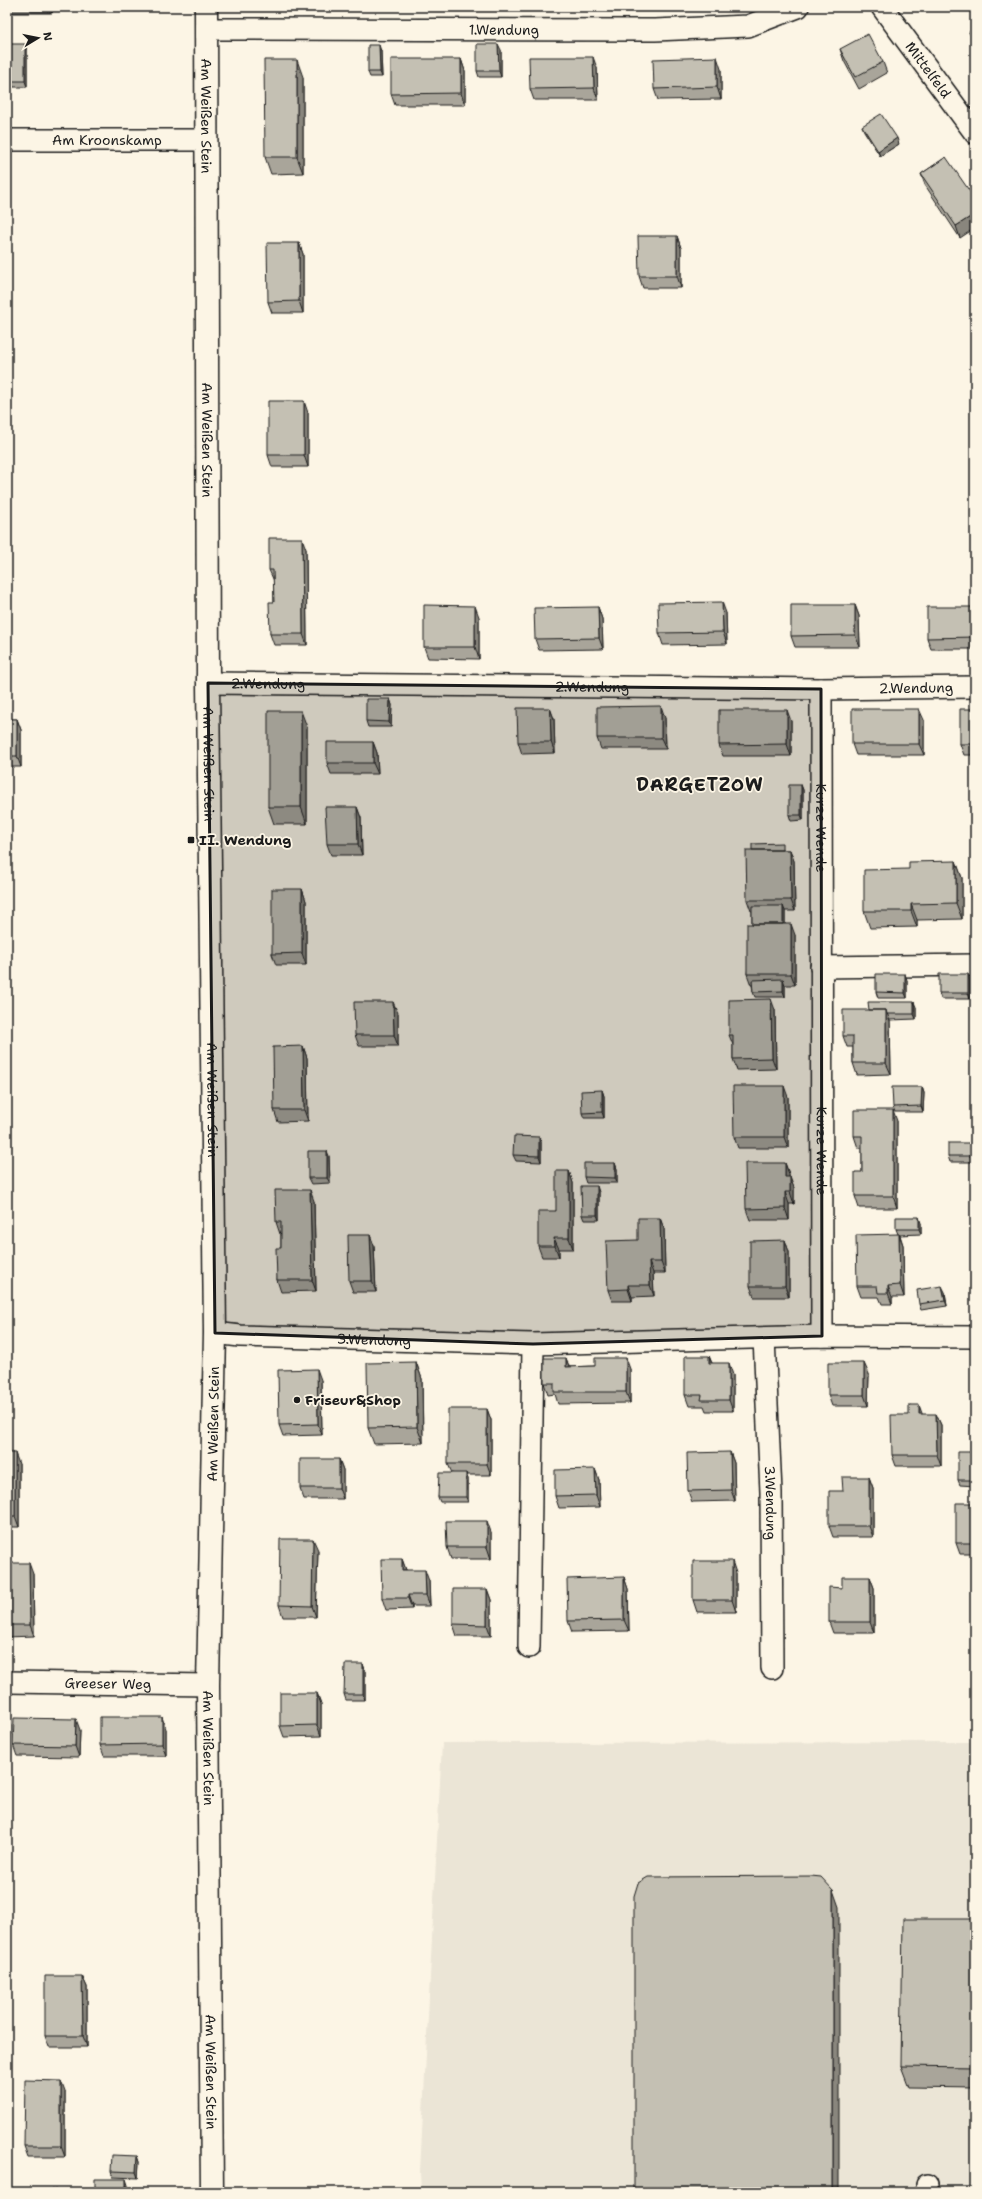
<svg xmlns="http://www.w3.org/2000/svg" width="982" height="2199" viewBox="0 0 982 2199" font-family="'Shantell Sans',sans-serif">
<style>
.built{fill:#ebe5d6}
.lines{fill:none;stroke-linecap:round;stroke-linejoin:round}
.street-casing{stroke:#1c1c1c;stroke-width:24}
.secondary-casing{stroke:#1c1c1c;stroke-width:25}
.street{stroke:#fcf5e5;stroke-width:21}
.secondary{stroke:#fcf5e5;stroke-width:22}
.wall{fill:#a9a59a;stroke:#1c1c1c}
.shaded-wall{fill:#89867d;stroke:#1c1c1c}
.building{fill:#c4c0b3;stroke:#1c1c1c}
.marked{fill:#1c1c1c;fill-opacity:0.2;stroke:#1c1c1c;stroke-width:3;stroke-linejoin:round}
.poi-dot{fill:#1c1c1c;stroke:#fcf5e5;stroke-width:1.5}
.labels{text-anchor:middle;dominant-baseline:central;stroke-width:3.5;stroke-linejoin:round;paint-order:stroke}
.street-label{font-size:14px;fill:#1c1c1c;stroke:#fcf5e5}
.poi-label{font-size:14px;font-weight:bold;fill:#1c1c1c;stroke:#fcf5e5;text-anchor:start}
.district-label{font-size:18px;font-weight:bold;letter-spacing:1px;fill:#1c1c1c;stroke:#fcf5e5}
</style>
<rect width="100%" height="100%" fill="#fcf5e5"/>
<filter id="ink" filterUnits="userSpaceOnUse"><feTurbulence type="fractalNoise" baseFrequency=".025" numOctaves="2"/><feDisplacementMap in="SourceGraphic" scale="8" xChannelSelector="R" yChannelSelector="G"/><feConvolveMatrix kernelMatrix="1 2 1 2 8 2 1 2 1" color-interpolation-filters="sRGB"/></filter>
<g filter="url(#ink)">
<!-- built -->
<path class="built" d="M975,1742V2192H421L420,2172L442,1743Z"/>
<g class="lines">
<defs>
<g id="street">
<path id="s1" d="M882,7L975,133"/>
<path id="s2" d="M206,29L655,30L748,26L798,7"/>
<path id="s3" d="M7,140H206"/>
<path id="s4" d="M208,683L821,689L975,687"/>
<path id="s5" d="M821,689L822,1336"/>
<path d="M821,967L975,965"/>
<path id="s6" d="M215,1333L240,1336L533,1344L822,1336L975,1337"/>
<path id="s7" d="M764,1338L771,1492L772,1668"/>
<path d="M529,1647L533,1344"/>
<path id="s8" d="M7,1682L208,1685"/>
<path d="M927,2192V2185"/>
</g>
<g id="secondary">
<path id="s9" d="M206,7L208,683L215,1333L208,1685L212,2192"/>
</g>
</defs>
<!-- street casing -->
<use href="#street" class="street-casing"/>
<!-- secondary casing -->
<use href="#secondary" class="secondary-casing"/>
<!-- street -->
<use href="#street" class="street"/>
<!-- secondary -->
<use href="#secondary" class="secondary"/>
</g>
<!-- wall -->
<path class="wall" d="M7,7H52V13H7Z
M975,28V45L969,32Z
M7,44L27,50V87H7Z
M840,49L883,62L887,73L859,89L844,61Z
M501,50V77H479L477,71Z
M381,51L382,77H370L368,72Z
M461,59L465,71V105H395L391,94Z
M597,68L598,100H534L530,89Z
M721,69V99L658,100L654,89Z
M303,77V173L271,174L265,157Z
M862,126L899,144L880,156L864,131Z
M946,157L960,238L925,185L921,174Z
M677,236L681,248V288H643L639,276Z
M299,243L303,254V313H272L268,302Z
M308,413V467H272L268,455Z
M306,549L307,645H274L270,634L274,602V581L269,570Z
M855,605L859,616L860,647H795L791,636Z
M598,607L602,619L603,649L539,650L535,639Z
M975,607V649H931L927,638Z
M726,613L727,644L663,645L659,633Z
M479,617V659L428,658L424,647Z
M390,699L392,705L391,727H368L366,721Z
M550,708L554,719L555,753L522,754L518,742Z
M975,709V755H964L960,744Z
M665,718L666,749H601L597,738Z
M7,719H17L21,730V767H7Z
M924,720V755H856L852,744Z
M791,721V756H723L719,745Z
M307,727V824H274L268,807Z
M373,742L377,753L378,774H331L327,763Z
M801,785L803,790V820L791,821L789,815Z
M357,807L361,818L362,855H331L327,844Z
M784,849V850H790L794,861L795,911H785V924L795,935V985H785V997H755L753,992L752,985H751L747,974L752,924V911H751L747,900Z
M956,861L962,878V919L917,920V927L870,928L864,911Z
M302,889L306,901V965H276L272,954Z
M907,980V998H878L876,992Z
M970,980V999H941L939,993Z
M916,1007V1019L890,1020V1021L891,1074L857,1075L853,1063V1047H847L843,1036L869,1010Z
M775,1010L776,1069L737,1070L733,1059V1045L729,1035Z
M398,1013V1046H359L355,1035Z
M303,1046L307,1058L308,1121L278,1122L274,1110Z
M922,1087L924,1093L923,1112H895L893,1107Z
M602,1090L604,1096V1118H584L582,1113Z
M788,1097V1148H738L734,1137Z
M897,1121V1208H859L855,1196L862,1172V1148H858L854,1136Z
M539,1137L541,1142V1162L516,1161L513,1155Z
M975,1143V1162H950L948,1156Z
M329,1156L330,1183L311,1184L308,1178Z
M615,1163L617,1169V1183H586L584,1177Z
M785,1163L789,1174V1177L794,1188V1204H789V1220H750L746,1209Z
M569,1171L573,1183V1249H559V1257H542L538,1246L556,1211Z
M599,1192V1220H584L582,1215Z
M314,1201L316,1291L281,1292L277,1280L281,1248V1233L280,1234L276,1222Z
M660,1218L664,1229L665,1273H653L654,1296L632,1297V1301H612L608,1290L638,1240Z
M921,1223V1234L900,1235L903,1245L904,1297H892V1304H882L879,1297H861L857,1286L898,1234L896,1229Z
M370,1235L374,1246L376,1292H353L349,1281Z
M975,1235V1288L972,1281Z
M785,1240L789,1252V1297H754L750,1286Z
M945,1292L947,1306L921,1310L919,1304Z
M709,1356L712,1363L733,1375V1411H706L704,1406H689L685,1395Z
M566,1358L569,1367L595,1366L630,1369V1403L558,1404L555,1394L548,1395L544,1383Z
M416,1362L422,1379L423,1443L374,1444L368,1428Z
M869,1374L868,1406H832L828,1395Z
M321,1380L322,1435L283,1436L279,1425Z
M487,1409L491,1420V1475H466L468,1479V1502H440L438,1497L452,1473L448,1464Z
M936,1414L941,1425V1466H896L892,1455Z
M730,1452L734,1463L735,1501L692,1502L688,1491Z
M975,1452V1486L960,1485L958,1480Z
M7,1453L19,1464V1527H7Z
M339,1459L343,1470V1499H304L300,1488Z
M595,1469L599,1480L600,1507L559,1508L555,1496Z
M869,1477L873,1488V1537H833L829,1526Z
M975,1503V1554H960L956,1543Z
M491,1532V1559H451L447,1547Z
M318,1550L316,1617H283L279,1605Z
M402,1559L406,1570L429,1581L430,1606H412V1609L386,1610L382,1598Z
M7,1563L33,1574L34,1636L7,1637Z
M736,1573V1612H697L693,1600Z
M624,1577L628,1589L629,1631L572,1632L568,1621Z
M870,1577L874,1588V1633H833L829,1622Z
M487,1589L491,1600V1636H457L453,1624Z
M363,1664L365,1670V1700H346L344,1694Z
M317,1693L321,1704V1736L284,1737L280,1726Z
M166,1729V1756H104L100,1745Z
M80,1730L79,1757L17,1756L13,1745Z
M975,1919V2088L909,2087L901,2066Z
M82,1976L87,1987V2047H49L45,2036Z
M65,2092V2157H28L24,2146Z
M137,2156L139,2162L138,2178L113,2177L111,2171Z"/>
<!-- shaded-wall -->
<path class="shaded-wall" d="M50,7H52V13Z
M25,44L27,50V87L25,81Z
M498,44L501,50V77L499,71Z
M379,45L381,51L382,77L380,72Z
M593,57L597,68L598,100L594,88Z
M717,57L721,69V99L717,87Z
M461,59L465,71V105L461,93Z
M297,60L303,77V173L297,157Z
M897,138L899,144L880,156L878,151Z
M975,214V228L960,238L956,226Z
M677,236L681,248V288L677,276Z
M299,243L303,254V313L299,301Z
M304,401L308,413V467L304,455Z
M302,538L306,549L307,645L303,634Z
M722,602L726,613L727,644L723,632Z
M855,605L859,616L860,647L855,635Z
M475,606L479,617V659L475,647Z
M598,607L602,619L603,649L599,638Z
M390,699L392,705L391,727L389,722Z
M661,706L665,718L666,749L661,738Z
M550,708L554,719L555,753L551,742Z
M919,709L924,720V755L919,744Z
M787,710L791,721V756L787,744Z
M301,711L307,727V824L301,807Z
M17,719L21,730V767L17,756Z
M373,742L377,753L378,774L373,763Z
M801,785L803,790V820L801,815Z
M357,807L361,818L362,855L358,844Z
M790,850L794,861L795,911L791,900Z
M956,861L962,878V919L956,903Z
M302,889L306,901V965L302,953Z
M911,904L917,920V927L911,911Z
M783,906L785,911V935L783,929Z
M791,924L795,935V985L791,974Z
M905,974L907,980V998L905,993Z
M968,974L970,980V999L968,993Z
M783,979L785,985V997L783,991Z
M771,999L775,1010L776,1069L772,1058Z
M393,1002L398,1013V1046L394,1035Z
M914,1002L916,1007V1019L914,1014Z
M886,1010L890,1021L891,1074L886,1063Z
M303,1046L307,1058L308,1121L304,1110Z
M784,1086L788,1097V1148L784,1137Z
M922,1087L924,1093L923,1112L921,1106Z
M602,1090L604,1096V1118L602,1112Z
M893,1110L897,1121V1208L893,1196Z
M539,1137L541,1142V1162L539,1156Z
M327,1151L329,1156L330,1183L327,1178Z
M615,1163L617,1169V1183L615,1178Z
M785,1163L789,1174V1189L785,1177Z
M569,1171L573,1183V1249L569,1238Z
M790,1177L794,1188V1204L790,1192Z
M597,1186L599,1192V1220L597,1215Z
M310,1190L314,1201L316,1291L312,1280Z
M785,1192L789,1204V1220L785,1208Z
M919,1217L921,1223V1234L919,1229Z
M660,1218L664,1229L665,1273L661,1262Z
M899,1234L903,1245L904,1297L900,1285Z
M370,1235L374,1246L376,1292L372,1281Z
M554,1238L559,1249V1257L555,1246Z
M785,1240L789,1252V1297L785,1286Z
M649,1262L653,1273L654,1296L650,1285Z
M628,1285L632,1297V1301L628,1289Z
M888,1286L892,1297V1304L888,1293Z
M942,1286L945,1292L947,1306L945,1300Z
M7,1354L8,1356V1418L7,1414Z
M709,1356L713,1367L709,1363Z
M566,1358L570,1369L566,1367Z
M626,1358L630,1369V1403L626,1392Z
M416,1362L422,1379L423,1443L417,1427Z
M729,1363L733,1375V1411L729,1400Z
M864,1363L869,1374L868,1406L864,1395Z
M317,1369L321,1380L322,1435L318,1424Z
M919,1405L923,1416L919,1414Z
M487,1409L491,1420V1475L487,1464Z
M936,1414L941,1425V1466L937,1455Z
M730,1452L734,1463L735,1501L731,1490Z
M15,1453L19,1464V1527L15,1516Z
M339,1459L343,1470V1499L339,1488Z
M595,1469L599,1480L600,1507L596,1495Z
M466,1473L468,1479V1502L466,1497Z
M869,1477L873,1488V1537L869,1526Z
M487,1521L491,1532V1559L487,1547Z
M313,1539L318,1550L316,1617L312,1606Z
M402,1559L406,1570H402Z
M732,1561L736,1573V1612L732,1600Z
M29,1563L33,1574L34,1636L30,1625Z
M425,1570L429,1581L430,1606L426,1595Z
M624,1577L628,1589L629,1631L624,1620Z
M870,1577L874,1588V1633L870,1622Z
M487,1589L491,1600V1636L487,1625Z
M408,1595L412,1606V1609L408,1598Z
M363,1664L365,1670V1700L363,1694Z
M317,1693L321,1704V1736L317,1725Z
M162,1717L166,1729V1756L162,1744Z
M76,1719L80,1730L79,1757L75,1746Z
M833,1890L839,1907V2192H833Z
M82,1976L87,1987V2047L83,2036Z
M61,2081L65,2092V2157L61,2146Z
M137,2156L139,2162L138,2178L136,2172Z
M126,2179L128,2185V2192H126Z"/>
<!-- building -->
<path class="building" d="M975,28V40L969,32Z
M868,34L883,62L855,77L840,49Z
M7,44H25V81H7Z
M477,44H498L499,71H477Z
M368,45H379L380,72H368Z
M529,57H593L594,88L530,89Z
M717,57V87L654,89L653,59Z
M391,59H461V93L391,94Z
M264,60H297V157H265Z
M881,114L897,138L878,151L862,126Z
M946,157L975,199V214L956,226L921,174Z
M638,236H677V276H639Z
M267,243H299V301L268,302Z
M268,401H304V455H268Z
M269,538H302L303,634H270L269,602H274L273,570H269Z
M722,602L723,632L659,633L658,603Z
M424,605L475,606V647H424Z
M791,605H855V635L791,636Z
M598,607L599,638L535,639L534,608Z
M927,607H975V637L927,638Z
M366,699H390L389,722L366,721Z
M661,706V738H597V707Z
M517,708H550L551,742H518Z
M852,709H919V744H852Z
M960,709H975V744H960Z
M719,710H787V744L719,745Z
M268,711H301V807H268Z
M7,719H17V756H7Z
M327,742H373V763H327Z
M789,785H801V815H789Z
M325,807H357L358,844H327Z
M782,843V850H752V844Z
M746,850H790L791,900H747Z
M956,861V903L911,904V911H864V870L909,869V862Z
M272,889H302V953L272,954Z
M752,906H783V924H752Z
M747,924H791V974H747Z
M876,974H905V993L876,992Z
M939,974H968V993H939Z
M783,979V991L753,992L752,980Z
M771,999L772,1058L733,1059V1035H729V1000Z
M354,1002H393L394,1035H355Z
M868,1002H914V1014H887L886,1010H869Z
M843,1010H886V1063H853V1036H843Z
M303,1046L304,1110H274L273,1047Z
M733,1086H784V1137H734Z
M892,1087H922L921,1106L893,1107Z
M602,1090V1112L582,1113L581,1091Z
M854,1110H893V1196H855V1172H862V1136H854Z
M514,1136L539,1137V1156L513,1155Z
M948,1143H975V1156H948Z
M308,1151H327V1178H308Z
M584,1163H615V1178L584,1177Z
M745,1163H785V1177H790V1192H785V1208L746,1209Z
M556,1171H569V1238H554L555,1246H538V1211H556Z
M581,1186H597V1215H582Z
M275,1190H310L312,1280H277L276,1248H281V1222H276Z
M896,1217H919V1229H896Z
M638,1218H660L661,1262H649L650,1285H628V1289L608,1290L606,1241L638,1240Z
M899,1234L900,1285L888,1286V1293H878L877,1286H857L856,1235Z
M348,1235H370L372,1281H349Z
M972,1235H975V1281H972Z
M785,1240V1286H750V1241Z
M942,1286L945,1300L919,1304L917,1290Z
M685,1356H709V1363H729V1400H701L702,1395H685Z
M544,1358H566V1367L595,1366V1358H626V1392H554V1383H544Z
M416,1362L417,1427L368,1428L367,1363Z
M828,1363H864V1395H828Z
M317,1369L318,1424L279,1425L278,1370Z
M909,1405H919V1414H936L937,1455H892L891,1415H909Z
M448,1409H487V1464H448Z
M730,1452L731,1490L688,1491L687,1453Z
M958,1452H975V1480H958Z
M7,1453H15V1516H7Z
M300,1459H339V1488H300Z
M595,1469L596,1495L555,1496V1470Z
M439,1473H466V1497H438Z
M842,1477H869V1526H829V1491H843Z
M956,1503H975V1543H956Z
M446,1521H487V1547H447Z
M280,1539H313L312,1606L279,1605Z
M381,1559H402V1570H425L426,1595H408V1598H382Z
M693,1561H732V1600H693Z
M7,1563H29L30,1625H7Z
M624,1577V1620L568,1621L567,1579Z
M842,1577H870V1622H829V1587L842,1588Z
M453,1589H487V1625L453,1624Z
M345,1664H363V1694H344Z
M280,1693H317V1725L280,1726Z
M100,1717H162V1744L100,1745Z
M14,1718L76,1719L75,1746L13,1745Z
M811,1876L821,1877L833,1890V2192H634V1896L638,1883L648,1877Z
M903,1919H975V2067L901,2066Z
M45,1976H82L83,2036H45Z
M25,2080L61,2081V2146H24Z
M112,2155L137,2156L136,2172L111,2171Z
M95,2179H126V2192H95Z
M82,2189V2192H43V2190Z"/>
</g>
<!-- marked area -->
<path class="marked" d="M208,683L821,689L822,1336L533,1344L215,1333Z"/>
<!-- markers -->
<g class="poi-dot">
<rect x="187" y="836" width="8" height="8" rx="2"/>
<circle cx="297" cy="1400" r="4"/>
</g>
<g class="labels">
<!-- street labels -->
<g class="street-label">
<text stroke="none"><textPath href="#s2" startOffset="298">1.Wendung</textPath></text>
<text stroke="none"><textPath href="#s1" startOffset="78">Mittelfeld</textPath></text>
<text stroke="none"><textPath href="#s9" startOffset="109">Am Weißen Stein</textPath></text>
<text stroke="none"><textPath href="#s3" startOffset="100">Am Kroonskamp</textPath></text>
<text stroke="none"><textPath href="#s9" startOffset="433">Am Weißen Stein</textPath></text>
<text stroke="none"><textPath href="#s4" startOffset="60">2.Wendung</textPath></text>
<text stroke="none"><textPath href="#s4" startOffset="384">2.Wendung</textPath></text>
<text stroke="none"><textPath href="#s4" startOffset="708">2.Wendung</textPath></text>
<text stroke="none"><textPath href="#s9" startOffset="757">Am Weißen Stein</textPath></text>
<text stroke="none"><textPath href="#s5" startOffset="139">Kurze Wende</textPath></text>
<text stroke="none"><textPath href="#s9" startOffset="1093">Am Weißen Stein</textPath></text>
<text stroke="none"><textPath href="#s5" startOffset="462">Kurze Wende</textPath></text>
<text stroke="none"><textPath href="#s6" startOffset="159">3.Wendung</textPath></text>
<text transform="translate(213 1424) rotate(-89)">Am Weißen Stein</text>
<text stroke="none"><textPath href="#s7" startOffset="165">3.Wendung</textPath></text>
<text stroke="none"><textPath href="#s8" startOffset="101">Greeser Weg</textPath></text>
<text stroke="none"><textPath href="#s9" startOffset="1741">Am Weißen Stein</textPath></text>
<text stroke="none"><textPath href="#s9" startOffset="2065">Am Weißen Stein</textPath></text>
</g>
<!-- poi labels -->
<g class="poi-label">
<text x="199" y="840">II. Wendung</text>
<text x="305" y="1400">Friseur&amp;Shop</text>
</g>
<!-- district labels -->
<g class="district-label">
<text x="700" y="785">DARGETZOW</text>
</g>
</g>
<!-- margin -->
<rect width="982" height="2199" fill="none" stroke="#fcf5e5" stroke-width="24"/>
<rect x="12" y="12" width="958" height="2175" fill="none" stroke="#1c1c1c" stroke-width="1.5" filter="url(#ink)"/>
<!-- north arrow -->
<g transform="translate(38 38) rotate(80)" stroke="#fcf5e5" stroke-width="3" paint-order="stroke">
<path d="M0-3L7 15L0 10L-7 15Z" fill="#1c1c1c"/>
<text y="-6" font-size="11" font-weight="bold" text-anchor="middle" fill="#1c1c1c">N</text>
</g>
</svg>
